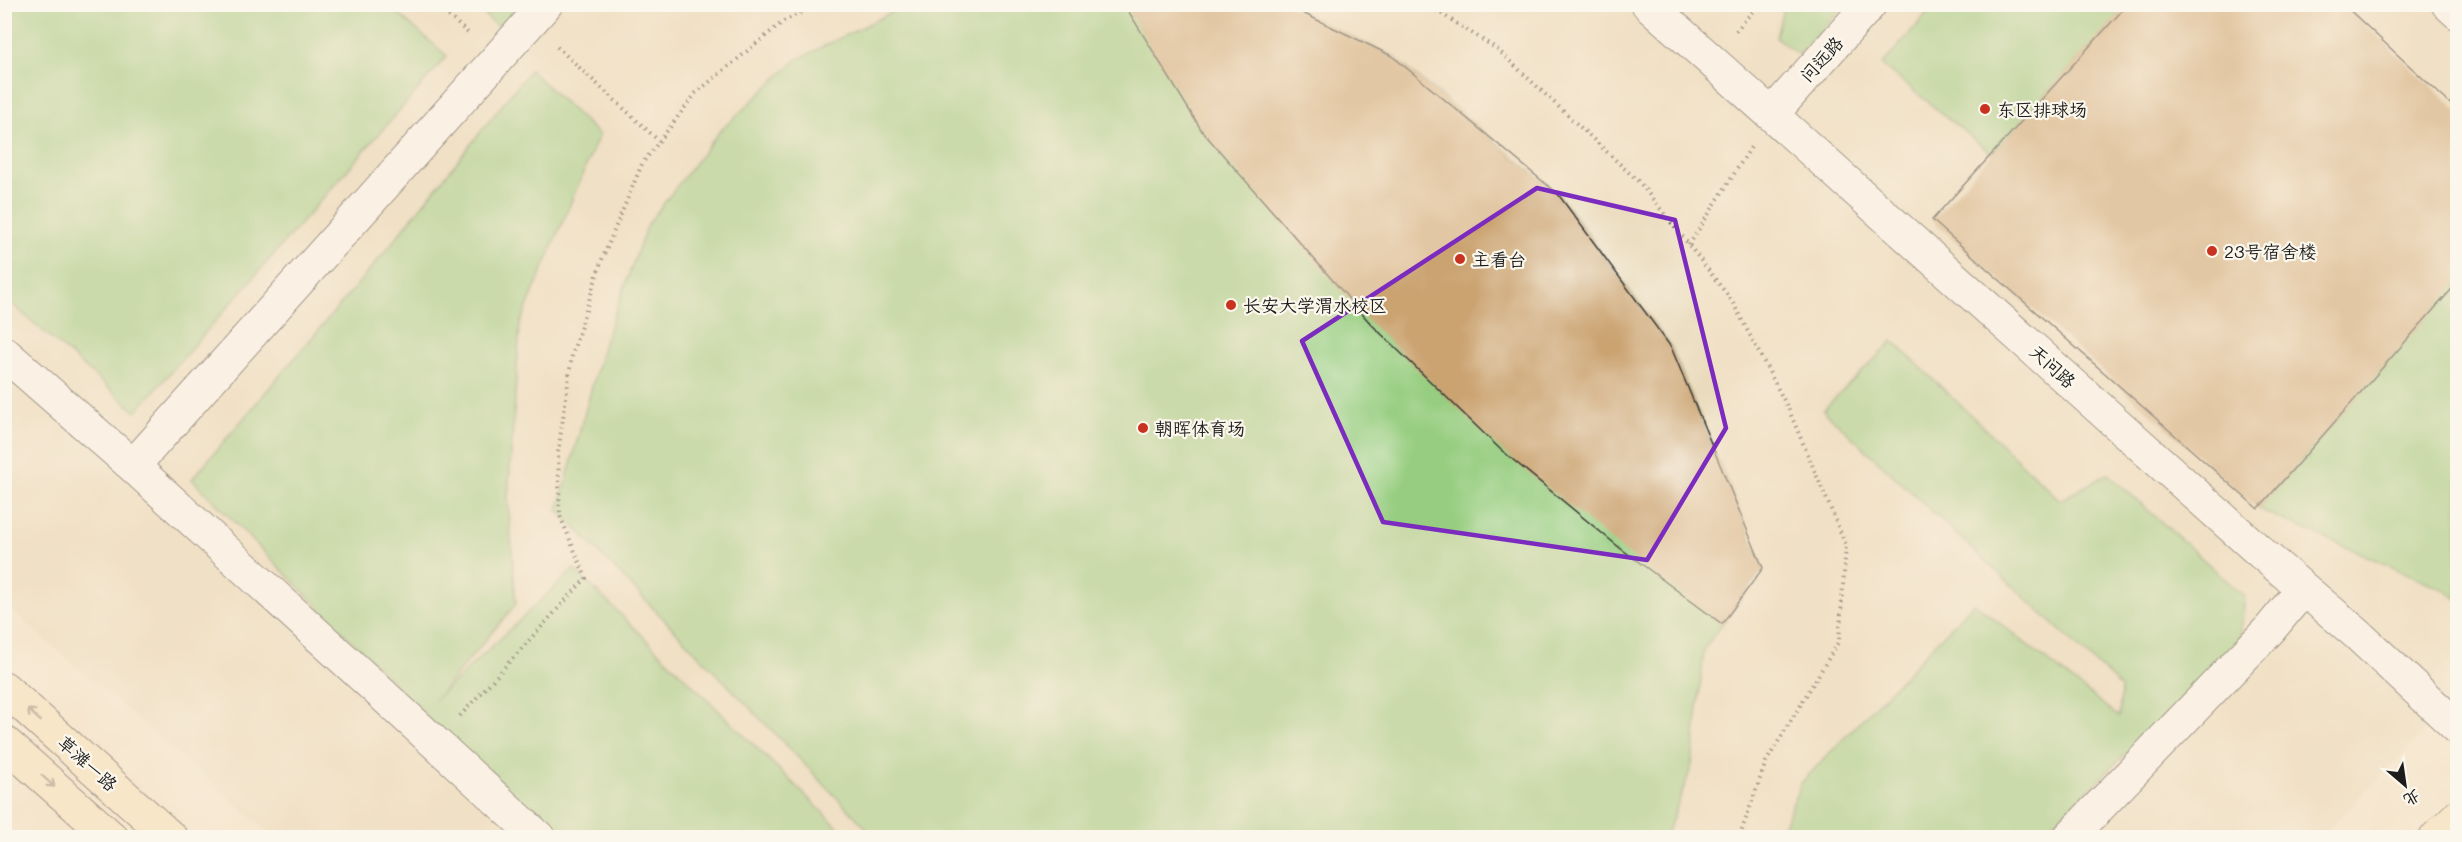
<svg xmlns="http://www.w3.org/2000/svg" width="2462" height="842" viewBox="0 0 2462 842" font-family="Mali,'LXGW WenKai TC',sans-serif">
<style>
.built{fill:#e9d9ba}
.green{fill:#96cd80;stroke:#59744e;stroke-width:1.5}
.building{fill:#cba371}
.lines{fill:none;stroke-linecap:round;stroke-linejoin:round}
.street-casing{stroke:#3d3a37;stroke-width:35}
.secondary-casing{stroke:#3d3a37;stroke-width:35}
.path{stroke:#3d3a37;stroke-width:4;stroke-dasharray:1.5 4.5;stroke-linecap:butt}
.street{stroke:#fff;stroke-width:33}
.secondary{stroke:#fbe6c4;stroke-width:33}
.oneway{stroke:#978b78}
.marked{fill:none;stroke:#7b2cbf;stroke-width:4.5;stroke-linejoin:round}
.poi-dot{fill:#c8321e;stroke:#fbf7ec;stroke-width:2}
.labels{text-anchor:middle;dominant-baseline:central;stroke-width:4.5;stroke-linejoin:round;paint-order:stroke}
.street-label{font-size:18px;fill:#1c1c1c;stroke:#fbf7ec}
.poi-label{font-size:18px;fill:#1c1c1c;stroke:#fbf7ec;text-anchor:start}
</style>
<rect width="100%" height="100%" fill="#fbf7ec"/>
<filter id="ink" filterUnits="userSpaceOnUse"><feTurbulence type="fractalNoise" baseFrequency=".0167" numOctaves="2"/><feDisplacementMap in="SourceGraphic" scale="12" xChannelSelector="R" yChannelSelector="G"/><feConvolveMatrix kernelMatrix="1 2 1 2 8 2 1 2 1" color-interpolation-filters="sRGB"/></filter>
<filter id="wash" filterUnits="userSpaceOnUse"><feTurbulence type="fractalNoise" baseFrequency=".008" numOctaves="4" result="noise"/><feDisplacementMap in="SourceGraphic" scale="24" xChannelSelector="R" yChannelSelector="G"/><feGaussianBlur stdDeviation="1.35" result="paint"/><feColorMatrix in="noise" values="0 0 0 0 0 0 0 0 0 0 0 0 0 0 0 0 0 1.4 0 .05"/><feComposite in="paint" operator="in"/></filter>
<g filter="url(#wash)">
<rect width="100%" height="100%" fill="#f6e5cd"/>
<!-- built -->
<path class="built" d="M5,5H2457V700L2320,837H274L5,605Z"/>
<!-- green -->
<path class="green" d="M5,4L388,5L447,56L136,412L5,298Z
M474,5H520L499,28Z
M924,5H1284L1392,56L1558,194L1671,347L1763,568L1704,649L1692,765L1666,837L876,838L558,510L604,343L647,225L719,132L796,60L894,11Z
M1784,5V4L1845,5L1798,55L1776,37Z
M1935,5H2128L1992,154L1882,65Z
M530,70L599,135L520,324L508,498L516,604L435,700L574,569L848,837H558L424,714L192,479L384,253Z
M2457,282V599L2443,589L2258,509Z
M1893,341L2060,500L2108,474L2245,597L2239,646L2039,837L1779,838L1801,783L1974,603L2119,717L2121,687L1823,410Z"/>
<g id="blocks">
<!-- building -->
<path class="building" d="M1124,4H1284L1392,56L1558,194L1671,347L1763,568L1722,624L1620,548L1500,449L1371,324L1202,131Z
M2128,4H2343L2458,111V282L2258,509L1932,220Z"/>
</g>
</g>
<g filter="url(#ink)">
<use href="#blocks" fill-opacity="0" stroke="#3d3a37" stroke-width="1.5"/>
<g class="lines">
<defs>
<path id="street" d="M1648,4L2259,551L2356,633L2458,728
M2448,4L2458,13
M1772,114L1870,4
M4,353L133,466L539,838
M133,466L546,4
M2069,838L2270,629L2303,589"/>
<path id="secondary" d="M4,688L171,838
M4,742L112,838
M2436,838L2458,816"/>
</defs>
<!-- street casing -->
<use href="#street" class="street-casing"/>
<!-- secondary casing -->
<use href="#secondary" class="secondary-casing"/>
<!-- path -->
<path class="path" d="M435,4L469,34
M1426,4L1497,49L1640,183L1689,245L1732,301L1788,408L1846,545L1839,641L1766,762L1739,838
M1736,31L1759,4
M557,47L659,141
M1689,245L1751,147
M460,716L586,578L560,516L558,453L572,355L601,262L642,164L696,93L784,21L819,4"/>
<!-- street -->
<use href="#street" class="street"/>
<!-- secondary -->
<use href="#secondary" class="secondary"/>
</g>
<!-- one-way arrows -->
<defs><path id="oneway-shaft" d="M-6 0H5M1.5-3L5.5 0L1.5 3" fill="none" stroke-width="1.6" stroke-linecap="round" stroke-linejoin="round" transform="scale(1.5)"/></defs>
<g class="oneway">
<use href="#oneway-shaft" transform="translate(34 715) rotate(-138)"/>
<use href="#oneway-shaft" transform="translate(48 781) rotate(42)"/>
</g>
</g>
<!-- marked area -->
<path d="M0 0H2462V842H0ZM1537,188L1675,220L1726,428L1647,560L1383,522L1302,341Z" fill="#f6e5cd" fill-opacity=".55" fill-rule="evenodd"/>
<path class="marked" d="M1537,188L1675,220L1726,428L1647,560L1383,522L1302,341Z"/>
<!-- markers -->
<g class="poi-dot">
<circle cx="1985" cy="109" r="6"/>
<circle cx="2212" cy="251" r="6"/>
<circle cx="1460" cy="259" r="6"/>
<circle cx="1231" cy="305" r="6"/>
<circle cx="1143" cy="428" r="6"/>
</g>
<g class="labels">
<!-- street labels -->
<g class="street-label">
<text transform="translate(1821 59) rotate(-48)">问远路</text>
<text transform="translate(2053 366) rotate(42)">天问路</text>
<text transform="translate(88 763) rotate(42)">草滩一路</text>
</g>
<!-- poi labels -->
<g class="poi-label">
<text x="1997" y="109">东区排球场</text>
<text x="2224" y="251">23号宿舍楼</text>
<text x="1472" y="259">主看台</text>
<text x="1243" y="305">长安大学渭水校区</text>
<text x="1155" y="428">朝晖体育场</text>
</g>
</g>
<!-- margin -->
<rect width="2462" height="842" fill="none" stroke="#fbf7ec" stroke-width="24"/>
<!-- north arrow -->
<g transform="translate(2405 785) rotate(151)" stroke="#fbf7ec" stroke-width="4.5" paint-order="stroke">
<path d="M0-4.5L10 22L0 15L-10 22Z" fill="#1c1c1c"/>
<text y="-9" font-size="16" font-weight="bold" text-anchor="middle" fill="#1c1c1c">北</text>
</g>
</svg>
